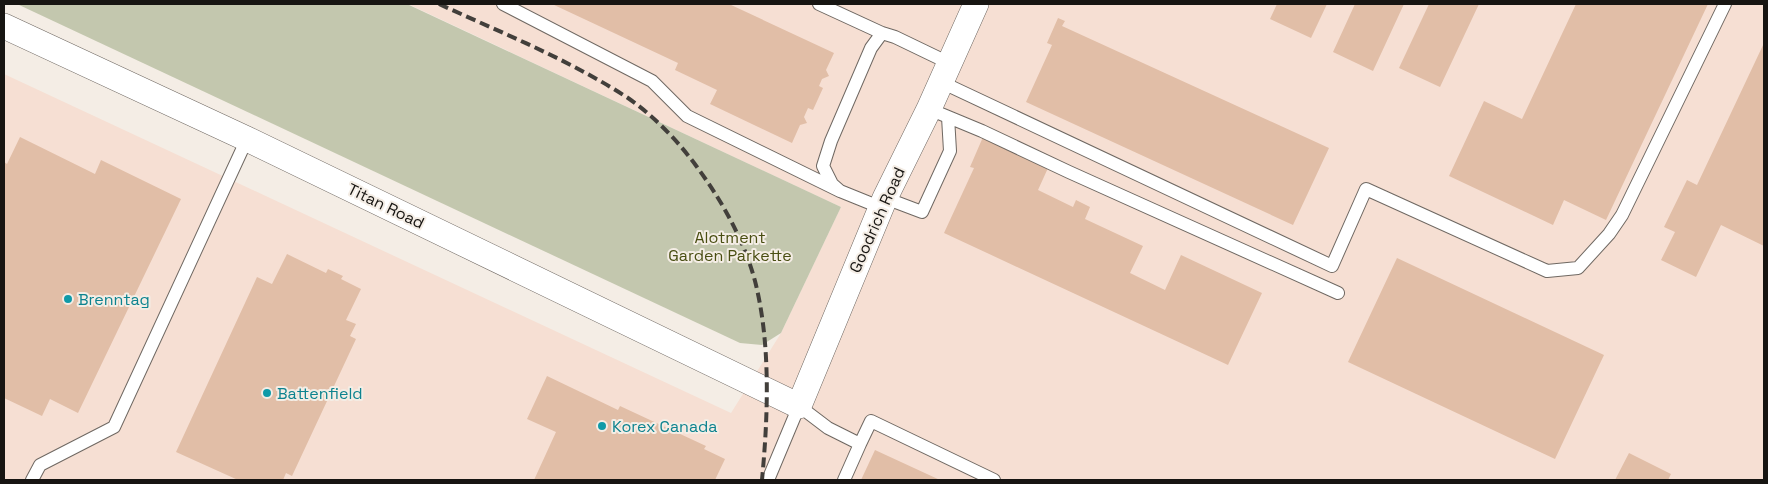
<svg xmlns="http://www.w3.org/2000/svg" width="1768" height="484" viewBox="0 0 1768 484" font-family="'Space Grotesk',sans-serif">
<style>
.industrial{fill:#f6dfd3}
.green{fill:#c3c7ae}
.building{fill:#e1bea7}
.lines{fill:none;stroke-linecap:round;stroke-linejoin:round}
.lane-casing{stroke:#6f6862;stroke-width:14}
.street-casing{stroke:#6f6862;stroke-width:26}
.lane{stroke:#fff;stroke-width:12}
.street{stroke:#fff;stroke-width:25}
.rail{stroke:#423f3b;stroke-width:4;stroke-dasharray:10 5;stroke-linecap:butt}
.culture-dot{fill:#0f9aa8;stroke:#f4ede5;stroke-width:2}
.labels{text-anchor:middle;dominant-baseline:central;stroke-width:4;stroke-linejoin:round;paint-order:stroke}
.street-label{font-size:16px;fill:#171512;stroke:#f4ede5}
.park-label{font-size:16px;fill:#494e12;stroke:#f4ede5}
.culture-label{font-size:16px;fill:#0d838f;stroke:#f4ede5;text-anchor:start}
</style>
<rect width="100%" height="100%" fill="#f4ede5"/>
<!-- industrial -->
<path class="industrial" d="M408,4H1764V480H4V74L731,413L781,333L841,207Z"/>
<!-- green -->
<path class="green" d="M17,4H407L841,207L781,333L762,345L740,343Z"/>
<!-- building -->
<path class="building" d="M552,4H729L834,53L826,70L829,76L822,79L819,86L823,88L813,110L808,108L804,117L807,123L800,125L792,143L710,104L717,90L675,70L678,63Z
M1277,4H1327L1311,38L1270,19Z
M1355,4H1404L1373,71L1333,52Z
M1429,4H1479L1440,87L1399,68Z
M1576,4H1708L1606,220L1564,200L1553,225L1449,176L1484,101L1522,119Z
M1058,18L1065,21L1062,26L1329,148L1293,225L1026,102L1052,45L1047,43Z
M1764,43V246L1721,225L1696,277L1661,260L1675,232L1664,227L1687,180L1697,185Z
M20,137L95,174L101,160L181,199L78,413L50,399L42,416L4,398V162L7,164Z
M983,137L1048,168L1038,190L1073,207L1076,200L1090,207L1085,219L1143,246L1130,273L1165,290L1181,255L1262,293L1228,365L944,233L974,168L970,167Z
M287,254L326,273L328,269L343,276L341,279L361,289L346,320L356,324L350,336L356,339L292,476L286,473L283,480H238L176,452L257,277L272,284Z
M1397,258L1604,355L1555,459L1348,362Z
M547,376L618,410L620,406L706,446L704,449L725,459L715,480H534L556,432L527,419Z
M875,450L940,480H861Z
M1629,453L1671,474L1668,480H1615Z"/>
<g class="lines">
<defs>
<path id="lane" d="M503,4L652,81L687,116L840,191
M819,4L882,33
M941,82L1332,266L1366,189L1547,271L1578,268L1609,234L1622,215L1725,4
M929,109L982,131L1069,172L1338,293
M885,198L922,212L950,151L948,117
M882,208L840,191L832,184L823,166L831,141L871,48L882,33L895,37L949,63
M860,444L871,421L994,480
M32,480L40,465L114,427L247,139
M768,480L799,406L828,428L860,444L844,480"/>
<path id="street" d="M4,26L247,139L799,406L885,198L929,109L976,4"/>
</defs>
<!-- lane casing -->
<use href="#lane" class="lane-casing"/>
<!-- street casing -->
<use href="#street" class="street-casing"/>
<!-- lane -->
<use href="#lane" class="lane"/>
<!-- street -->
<use href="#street" class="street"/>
<!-- rail -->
<path class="rail" d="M439,4C502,33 570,60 628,98C655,117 678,141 697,167C722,201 744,240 755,281C771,344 768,416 762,480"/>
</g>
<!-- markers -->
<g class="culture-dot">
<circle cx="68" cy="299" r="5"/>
<circle cx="267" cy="393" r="5"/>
<circle cx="602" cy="426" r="5"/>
</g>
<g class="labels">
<!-- street labels -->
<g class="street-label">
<text transform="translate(386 206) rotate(26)">Titan Road</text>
<text transform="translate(877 220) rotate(-66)">Goodrich Road</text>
</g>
<!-- park labels -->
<g class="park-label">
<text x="730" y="237">Alotment<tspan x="730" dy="18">Garden Parkette</tspan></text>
</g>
<!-- culture labels -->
<g class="culture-label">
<text x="78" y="299">Brenntag</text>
<text x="277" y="393">Battenfield</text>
<text x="612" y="426">Korex Canada</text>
</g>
</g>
<!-- border -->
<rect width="1768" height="484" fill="none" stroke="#171512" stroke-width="10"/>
</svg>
